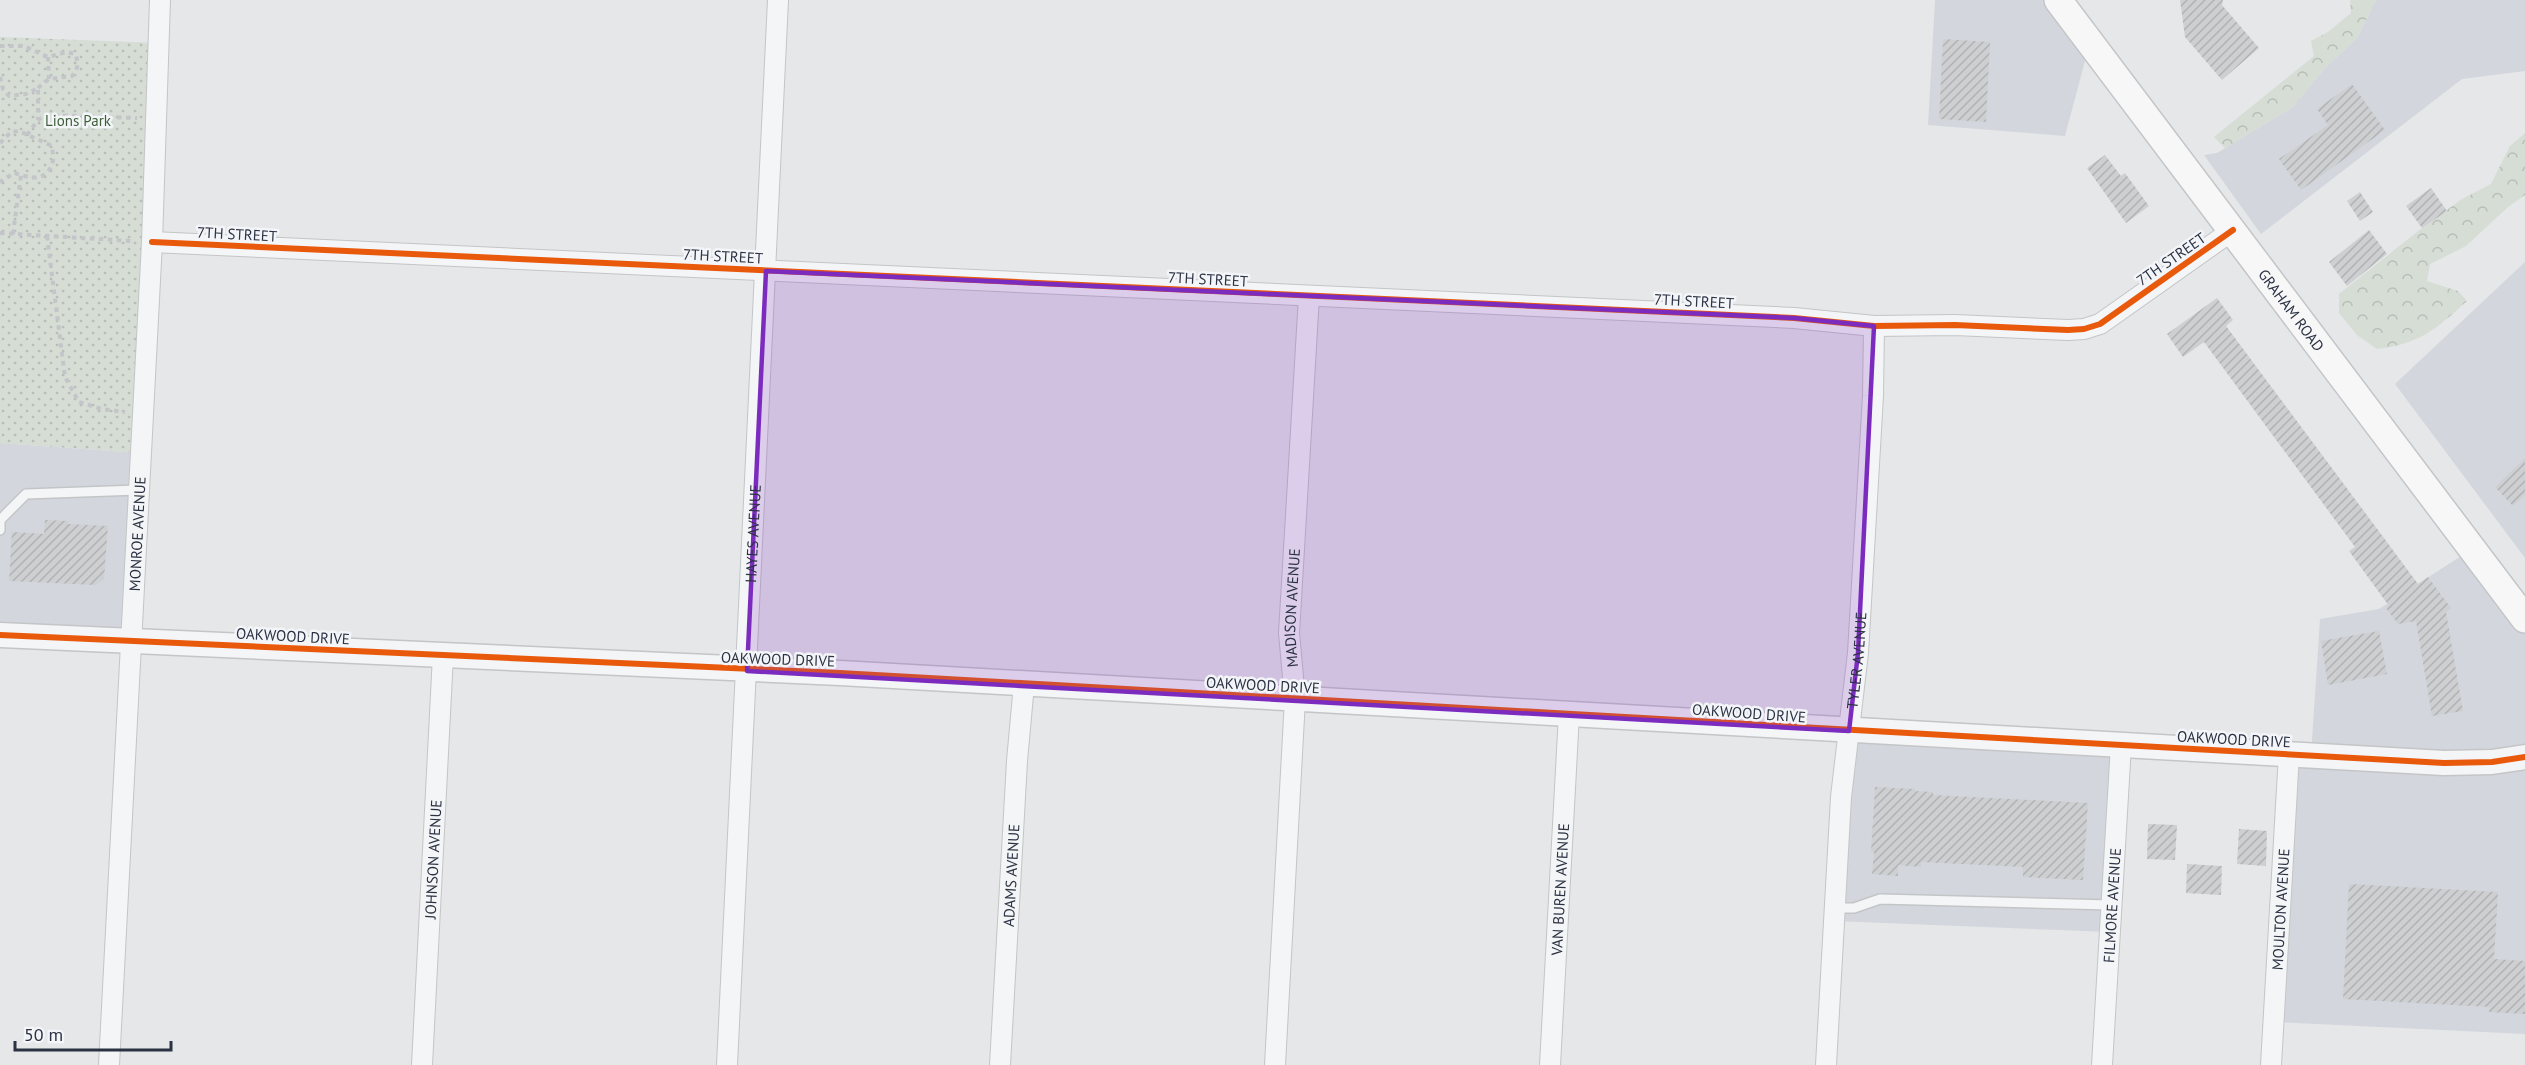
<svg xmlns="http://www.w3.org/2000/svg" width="2525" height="1065" viewBox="0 0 2525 1065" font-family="'PT Sans',sans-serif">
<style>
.built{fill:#d3d6dc}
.forest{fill:url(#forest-crowns)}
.park{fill:url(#park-dots)}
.building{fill:url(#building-hatch)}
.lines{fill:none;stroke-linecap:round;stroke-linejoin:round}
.service-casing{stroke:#c3c5c7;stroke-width:12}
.minor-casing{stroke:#c3c5c7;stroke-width:22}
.tertiary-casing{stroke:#c3c5c7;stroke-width:27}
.secondary-casing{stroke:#c3c5c7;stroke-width:30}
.path{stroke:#c4c5c9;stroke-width:4;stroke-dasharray:4.5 4.5;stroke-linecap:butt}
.service{stroke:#f4f5f6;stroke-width:9}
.minor{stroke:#f4f5f6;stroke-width:20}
.tertiary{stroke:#f4f5f6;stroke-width:24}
.secondary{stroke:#f7f7f8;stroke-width:27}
.cycleway-casing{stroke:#f3f5f8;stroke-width:10}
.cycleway{stroke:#e8590c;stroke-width:6}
.marked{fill:#7b2cbf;fill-opacity:0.2;stroke:#7b2cbf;stroke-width:4.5;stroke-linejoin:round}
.labels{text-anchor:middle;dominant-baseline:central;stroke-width:5;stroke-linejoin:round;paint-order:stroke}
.park-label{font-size:15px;fill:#3d5f38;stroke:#f3f5f8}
.street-label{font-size:15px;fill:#2b3243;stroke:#f3f5f8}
</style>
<defs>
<pattern id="forest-crowns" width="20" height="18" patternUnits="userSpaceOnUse" patternTransform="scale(1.5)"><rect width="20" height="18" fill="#d5ddd5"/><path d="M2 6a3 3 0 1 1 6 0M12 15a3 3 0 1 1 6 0" fill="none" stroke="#b7beb8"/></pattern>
<pattern id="park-dots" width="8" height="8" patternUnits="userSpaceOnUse" patternTransform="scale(1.5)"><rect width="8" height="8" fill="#d5ddd5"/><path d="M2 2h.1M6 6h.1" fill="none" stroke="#b7beb8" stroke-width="1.8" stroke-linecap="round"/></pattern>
<pattern id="building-hatch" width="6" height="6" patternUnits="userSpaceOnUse" patternTransform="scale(1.5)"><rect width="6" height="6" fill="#cdcfd1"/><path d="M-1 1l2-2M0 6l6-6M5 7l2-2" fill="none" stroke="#b0b2b5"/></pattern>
</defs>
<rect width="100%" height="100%" fill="#e5e7e9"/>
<!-- built -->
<path class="built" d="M1935,0H2058L2090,42L2065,136L1928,125Z
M2376,0H2525V71L2462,79L2261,234L2204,155L2217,153L2293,107L2325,68L2357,38Z
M2525,262V558L2395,384Z
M0,443L140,453L131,641L0,635Z
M2472,549L2525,619V1034L2273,1022L2289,754L2311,755L2320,619L2379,609Z
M1849,731L2121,745L2109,932L1834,921Z"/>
<!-- forest -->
<path class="forest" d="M2350,0H2376L2357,38L2325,68L2293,107L2225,148L2214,137L2314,56L2311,41L2328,32L2351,13Z
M2525,133V195L2508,207L2466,246L2430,264L2427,281L2458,291L2467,301C2436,329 2420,344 2377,349L2357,335L2339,313V294L2422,228L2462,199L2491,184L2510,146Z"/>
<!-- park -->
<path class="park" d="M0,37L159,43L140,453L0,443Z"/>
<!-- building -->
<path class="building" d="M2180,0H2223L2222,5L2259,48L2222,80L2185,37Z
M1943,39L1990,42L1986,122L1939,119Z
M2352,84L2385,130L2301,190L2279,159L2328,125L2317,109Z
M2105,155L2121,176L2125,173L2149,206L2126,223L2087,168Z
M2431,188L2447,211L2422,228L2406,206Z
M2360,192L2373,212L2360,221L2347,201Z
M2369,230L2387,254L2347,286L2329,262Z
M2217,298L2233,320L2226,326L2378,530L2418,584L2428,577L2451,608L2446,612L2463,711L2432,716L2416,621L2398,624L2386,608L2389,606L2349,551L2355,547L2204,342L2183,357L2167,334Z
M2525,458V495L2513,506L2495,487Z
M45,520L68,521V524L108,526L104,579L95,585L9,581L12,532L44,534Z
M2379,631L2387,674L2328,685L2321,641Z
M1875,787L1915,789V791L1933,792V795L2088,803L2083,880L2023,877V867L1921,862V867L1898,865V876L1872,874L1874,852H1871Z
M2148,824L2177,825L2175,860L2147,859Z
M2239,829L2267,831L2266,866L2237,864Z
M2187,864L2222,866L2221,895L2186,893Z
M2349,884L2498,892L2494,959L2525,961V1014L2489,1012L2490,1007L2343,999Z"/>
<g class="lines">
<defs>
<path id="service" d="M0,530V520L26,494L138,490
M1835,908H1854L1880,899L2111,905"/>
<g id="minor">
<path d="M152,242L1794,318L1874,326L1955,325L2068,330L2084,329L2100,324L2233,230"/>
<path id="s1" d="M109,1065L152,242L160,0"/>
<path id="s2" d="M422,1065L443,655"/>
<path id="s3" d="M727,1065L778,0"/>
<path id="s4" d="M1000,1065L1017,761L1024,684"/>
<path id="s5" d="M1275,1065L1295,699L1289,633L1309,296"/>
<path id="s6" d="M1550,1065L1569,714"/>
<path id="s7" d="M1826,1065L1841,797L1858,653L1873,396L1874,326"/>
<path id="s8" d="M2102,1065L2121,745"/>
<path id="s9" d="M2271,1065L2289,754"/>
</g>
<path id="tertiary" d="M0,635L840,673L2444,763L2492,762L2525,757"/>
<g id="secondary">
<path id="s10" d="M2058,0L2525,619"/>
</g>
</defs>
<!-- service casing -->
<use href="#service" class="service-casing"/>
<!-- minor casing -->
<use href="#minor" class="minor-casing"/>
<!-- tertiary casing -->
<use href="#tertiary" class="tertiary-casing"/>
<!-- secondary casing -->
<use href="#secondary" class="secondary-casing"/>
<!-- path -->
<path class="path" d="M0,46H24L48,57L67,52L75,54C79,62 78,70 72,76L49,79L38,88
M48,57L49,79
M0,77L3,89L9,96L26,94L38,88V119
M27,135L38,120L47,115L137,118
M0,143L11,132L19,131L50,145C57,157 52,174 39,177C31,179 22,175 14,173L0,182
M0,233L131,241
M13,234L21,175
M47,236L65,377L79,402L102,409L125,412"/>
<!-- service -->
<use href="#service" class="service"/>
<!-- minor -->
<use href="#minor" class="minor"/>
<!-- tertiary -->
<use href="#tertiary" class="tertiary"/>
<!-- secondary -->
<use href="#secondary" class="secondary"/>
<defs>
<path id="cycleway" d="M152,242L1794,318L1874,326L1955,325L2068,330L2084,329L2100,324L2233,230
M0,635L840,673L2444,763L2492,762L2525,757"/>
</defs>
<!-- cycleway casing -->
<use href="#cycleway" class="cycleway-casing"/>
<!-- cycleway -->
<use href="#cycleway" class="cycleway"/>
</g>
<!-- marked area -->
<path class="marked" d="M766,271L1794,318L1874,326L1858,653L1849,731L747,671Z"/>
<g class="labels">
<!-- park labels -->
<g class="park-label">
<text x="78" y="120">Lions Park</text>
</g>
<!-- street labels -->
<g class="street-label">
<text transform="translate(237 234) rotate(3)">7TH STREET</text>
<text transform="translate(723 256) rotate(3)">7TH STREET</text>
<text transform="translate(2171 259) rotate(-35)">7TH STREET</text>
<text transform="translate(1208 279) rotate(3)">7TH STREET</text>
<text transform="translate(1694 301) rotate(3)">7TH STREET</text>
<text stroke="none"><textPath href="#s10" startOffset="388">GRAHAM ROAD</textPath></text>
<text stroke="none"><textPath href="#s1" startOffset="532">MONROE AVENUE</textPath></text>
<text stroke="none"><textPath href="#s3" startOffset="532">HAYES AVENUE</textPath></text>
<text stroke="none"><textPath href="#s5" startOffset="458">MADISON AVENUE</textPath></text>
<text transform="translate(293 636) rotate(3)">OAKWOOD DRIVE</text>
<text transform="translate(778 659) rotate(2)">OAKWOOD DRIVE</text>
<text stroke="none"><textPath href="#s7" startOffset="406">TYLER AVENUE</textPath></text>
<text transform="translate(1263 685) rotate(3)">OAKWOOD DRIVE</text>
<text transform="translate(1749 713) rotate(4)">OAKWOOD DRIVE</text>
<text transform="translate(2234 739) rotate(3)">OAKWOOD DRIVE</text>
<text stroke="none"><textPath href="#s2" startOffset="206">JOHNSON AVENUE</textPath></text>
<text stroke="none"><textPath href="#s4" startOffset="190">ADAMS AVENUE</textPath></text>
<text stroke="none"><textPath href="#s6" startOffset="176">VAN BUREN AVENUE</textPath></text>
<text stroke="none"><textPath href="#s8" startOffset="160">FILMORE AVENUE</textPath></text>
<text stroke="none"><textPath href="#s9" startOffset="156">MOULTON AVENUE</textPath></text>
</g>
</g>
<!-- scale -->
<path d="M15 1041v9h156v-9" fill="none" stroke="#2b3243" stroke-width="3"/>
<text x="24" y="1041" font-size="18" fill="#2b3243" stroke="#f3f5f8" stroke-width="4.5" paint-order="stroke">50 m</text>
</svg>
